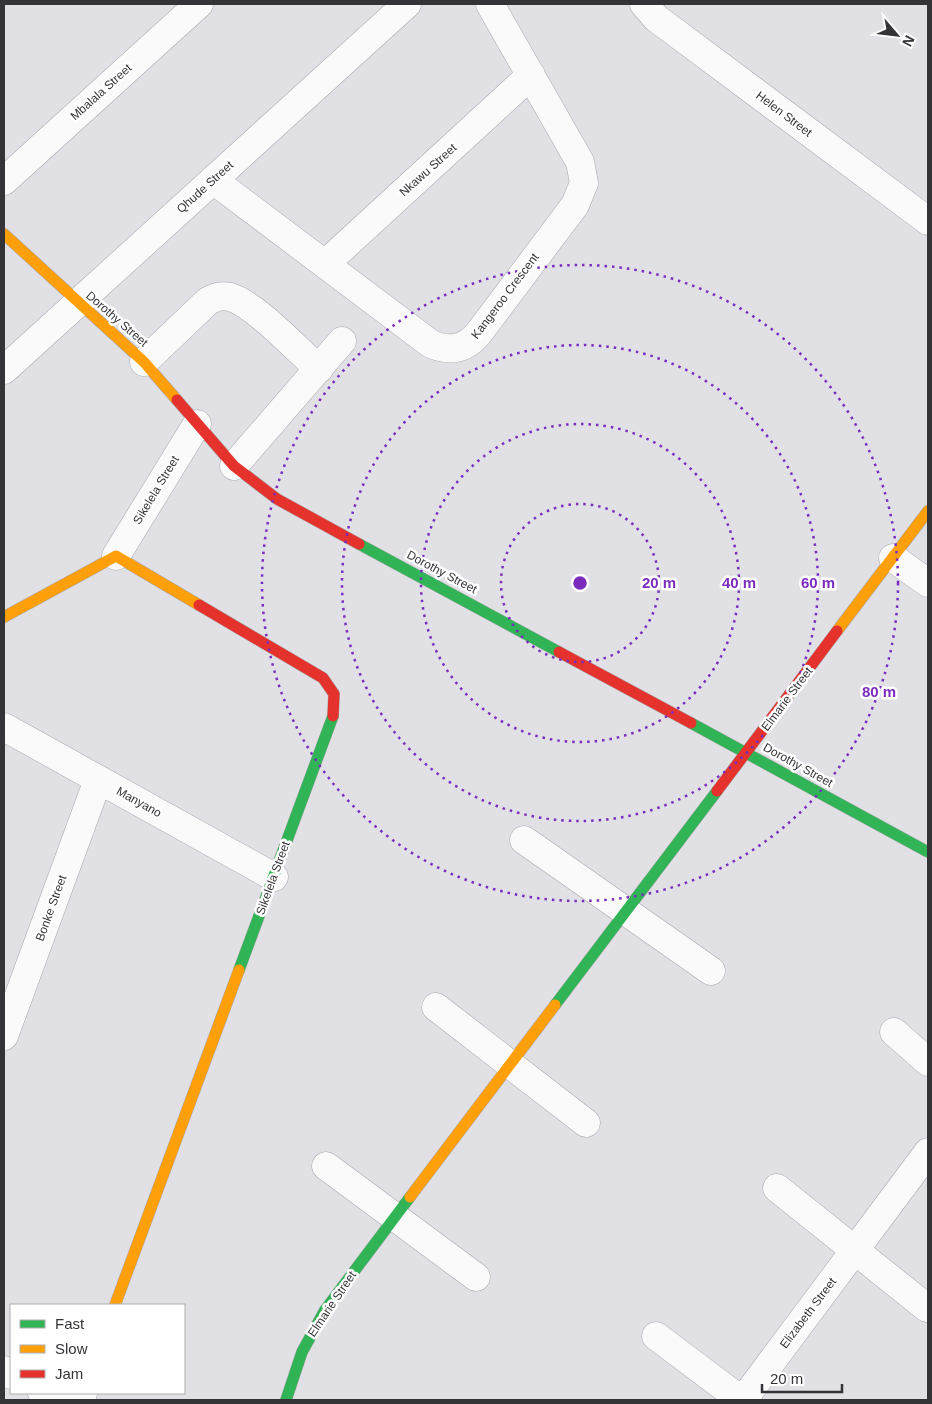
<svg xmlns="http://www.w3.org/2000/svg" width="932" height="1404" viewBox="0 0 932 1404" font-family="Helvetica,sans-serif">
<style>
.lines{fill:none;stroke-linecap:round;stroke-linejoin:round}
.street-casing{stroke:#a8a8ac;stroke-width:29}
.fast-casing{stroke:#a8a8ac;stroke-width:12}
.slow-casing{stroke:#a8a8ac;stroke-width:12}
.jam-casing{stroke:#a8a8ac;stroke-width:12}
.street{stroke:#fafafb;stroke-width:28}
.fast{stroke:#30b455;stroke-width:11}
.slow{stroke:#ff9f0a;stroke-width:11}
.jam{stroke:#e5322d;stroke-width:11}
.ring{fill:none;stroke:#7b2cbf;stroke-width:2.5;stroke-dasharray:2.5 5}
.labels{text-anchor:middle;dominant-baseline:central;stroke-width:5;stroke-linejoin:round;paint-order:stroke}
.street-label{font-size:12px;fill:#343438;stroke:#fff}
.centre{fill:#7b2cbf;stroke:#fff;stroke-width:2.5}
.ring-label{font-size:15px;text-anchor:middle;font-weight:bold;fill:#7b2cbf;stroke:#fff;stroke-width:5;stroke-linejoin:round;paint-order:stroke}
</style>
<rect width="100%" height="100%" fill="#e0e0e5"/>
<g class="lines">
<defs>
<path id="street" d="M644,4L656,18L928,221
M213,180L431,344C450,352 465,349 478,334L575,205L584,183L580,162L490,4
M4,181L199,4
M325,264L531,75
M144,362L208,301C216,297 221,295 230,297C255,304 298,351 319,369
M4,370L407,4
M234,466L342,341
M116,556L197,424
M893,558L928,583
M4,727L274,877
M524,840L711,971
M436,1007L586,1123
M894,1032L928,1062
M4,1036L98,780
M326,1166L476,1277
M777,1188L927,1308
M656,1336L741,1400
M4,1370L11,1375
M42,1393L55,1400
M80,1400L83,1393
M743,1400L928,1152"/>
<path id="fast" d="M359,544L559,652
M691,723L928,852
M239,970L333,716
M555,1005L717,791
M286,1400L302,1352L325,1310L410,1197"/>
<path id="slow" d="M4,234L144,362L177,400
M4,617L116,556L199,605
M837,631L928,511
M410,1197L555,1005
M115,1305L239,970"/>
<path id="jam" d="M177,400L234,466L277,499L359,544
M199,605L323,678L334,694L333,716
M559,652L691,723
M717,791L837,631"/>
</defs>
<!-- street casing -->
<use href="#street" class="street-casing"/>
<!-- fast casing -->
<use href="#fast" class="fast-casing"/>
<!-- slow casing -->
<use href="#slow" class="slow-casing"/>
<!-- jam casing -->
<use href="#jam" class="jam-casing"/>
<!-- street -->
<use href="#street" class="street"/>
<!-- fast -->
<use href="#fast" class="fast"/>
<!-- slow -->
<use href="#slow" class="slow"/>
<!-- jam -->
<use href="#jam" class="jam"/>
</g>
<!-- distance rings -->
<g class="ring">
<circle cx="580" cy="583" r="79"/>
<circle cx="580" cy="583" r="159"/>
<circle cx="580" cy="583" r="238"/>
<circle cx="580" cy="583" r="318"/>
</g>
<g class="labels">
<!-- street labels -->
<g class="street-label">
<text transform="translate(101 92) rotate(-42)">Mbalala Street</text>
<text transform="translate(784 114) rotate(37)">Helen Street</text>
<text transform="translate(428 170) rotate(-42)">Nkawu Street</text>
<text transform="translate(205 187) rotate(-42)">Qhude Street</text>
<text transform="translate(505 296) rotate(-53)">Kangeroo Crescent</text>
<text transform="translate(117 319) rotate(41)">Dorothy Street</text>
<text transform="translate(156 490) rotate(-59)">Sikelela Street</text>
<text transform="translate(442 572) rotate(28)">Dorothy Street</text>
<text transform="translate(787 699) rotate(-53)">Elmarie Street</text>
<text transform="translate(798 765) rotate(29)">Dorothy Street</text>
<text transform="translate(139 802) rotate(29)">Manyano</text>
<text transform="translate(273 878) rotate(-70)">Sikelela Street</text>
<text transform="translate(51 908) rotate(-70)">Bonke Street</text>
<text transform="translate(332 1304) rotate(-56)">Elmarie Street</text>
<text transform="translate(808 1313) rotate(-53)">Elizabeth Street</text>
</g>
</g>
<circle cx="580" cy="583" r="8" class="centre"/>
<g class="ring-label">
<text x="659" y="588">20 m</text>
<text x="739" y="588">40 m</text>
<text x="818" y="588">60 m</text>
<text x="879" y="697">80 m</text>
</g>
<!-- border -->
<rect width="932" height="1404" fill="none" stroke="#343438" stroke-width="10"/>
<!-- legend -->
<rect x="10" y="1304" width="175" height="90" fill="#ffffff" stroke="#aeaeaf"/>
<rect x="20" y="1320" width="25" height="8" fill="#30b455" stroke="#aeaeaf"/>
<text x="55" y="1329" font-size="15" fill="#343438">Fast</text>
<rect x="20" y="1345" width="25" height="8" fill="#ff9f0a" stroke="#aeaeaf"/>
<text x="55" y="1354" font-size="15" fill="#343438">Slow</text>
<rect x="20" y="1370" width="25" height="8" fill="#e5322d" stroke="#aeaeaf"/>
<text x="55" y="1379" font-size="15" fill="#343438">Jam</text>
<!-- north arrow -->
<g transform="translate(897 35) rotate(118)" stroke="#ffffff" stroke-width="4" paint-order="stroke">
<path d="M0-4L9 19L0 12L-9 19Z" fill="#343438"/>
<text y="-8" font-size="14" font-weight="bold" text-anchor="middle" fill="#343438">N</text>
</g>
<!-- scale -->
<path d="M762 1384v8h80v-8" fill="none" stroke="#343438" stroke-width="2.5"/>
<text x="770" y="1384" font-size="15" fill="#343438" stroke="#ffffff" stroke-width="4" paint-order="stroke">20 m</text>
</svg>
